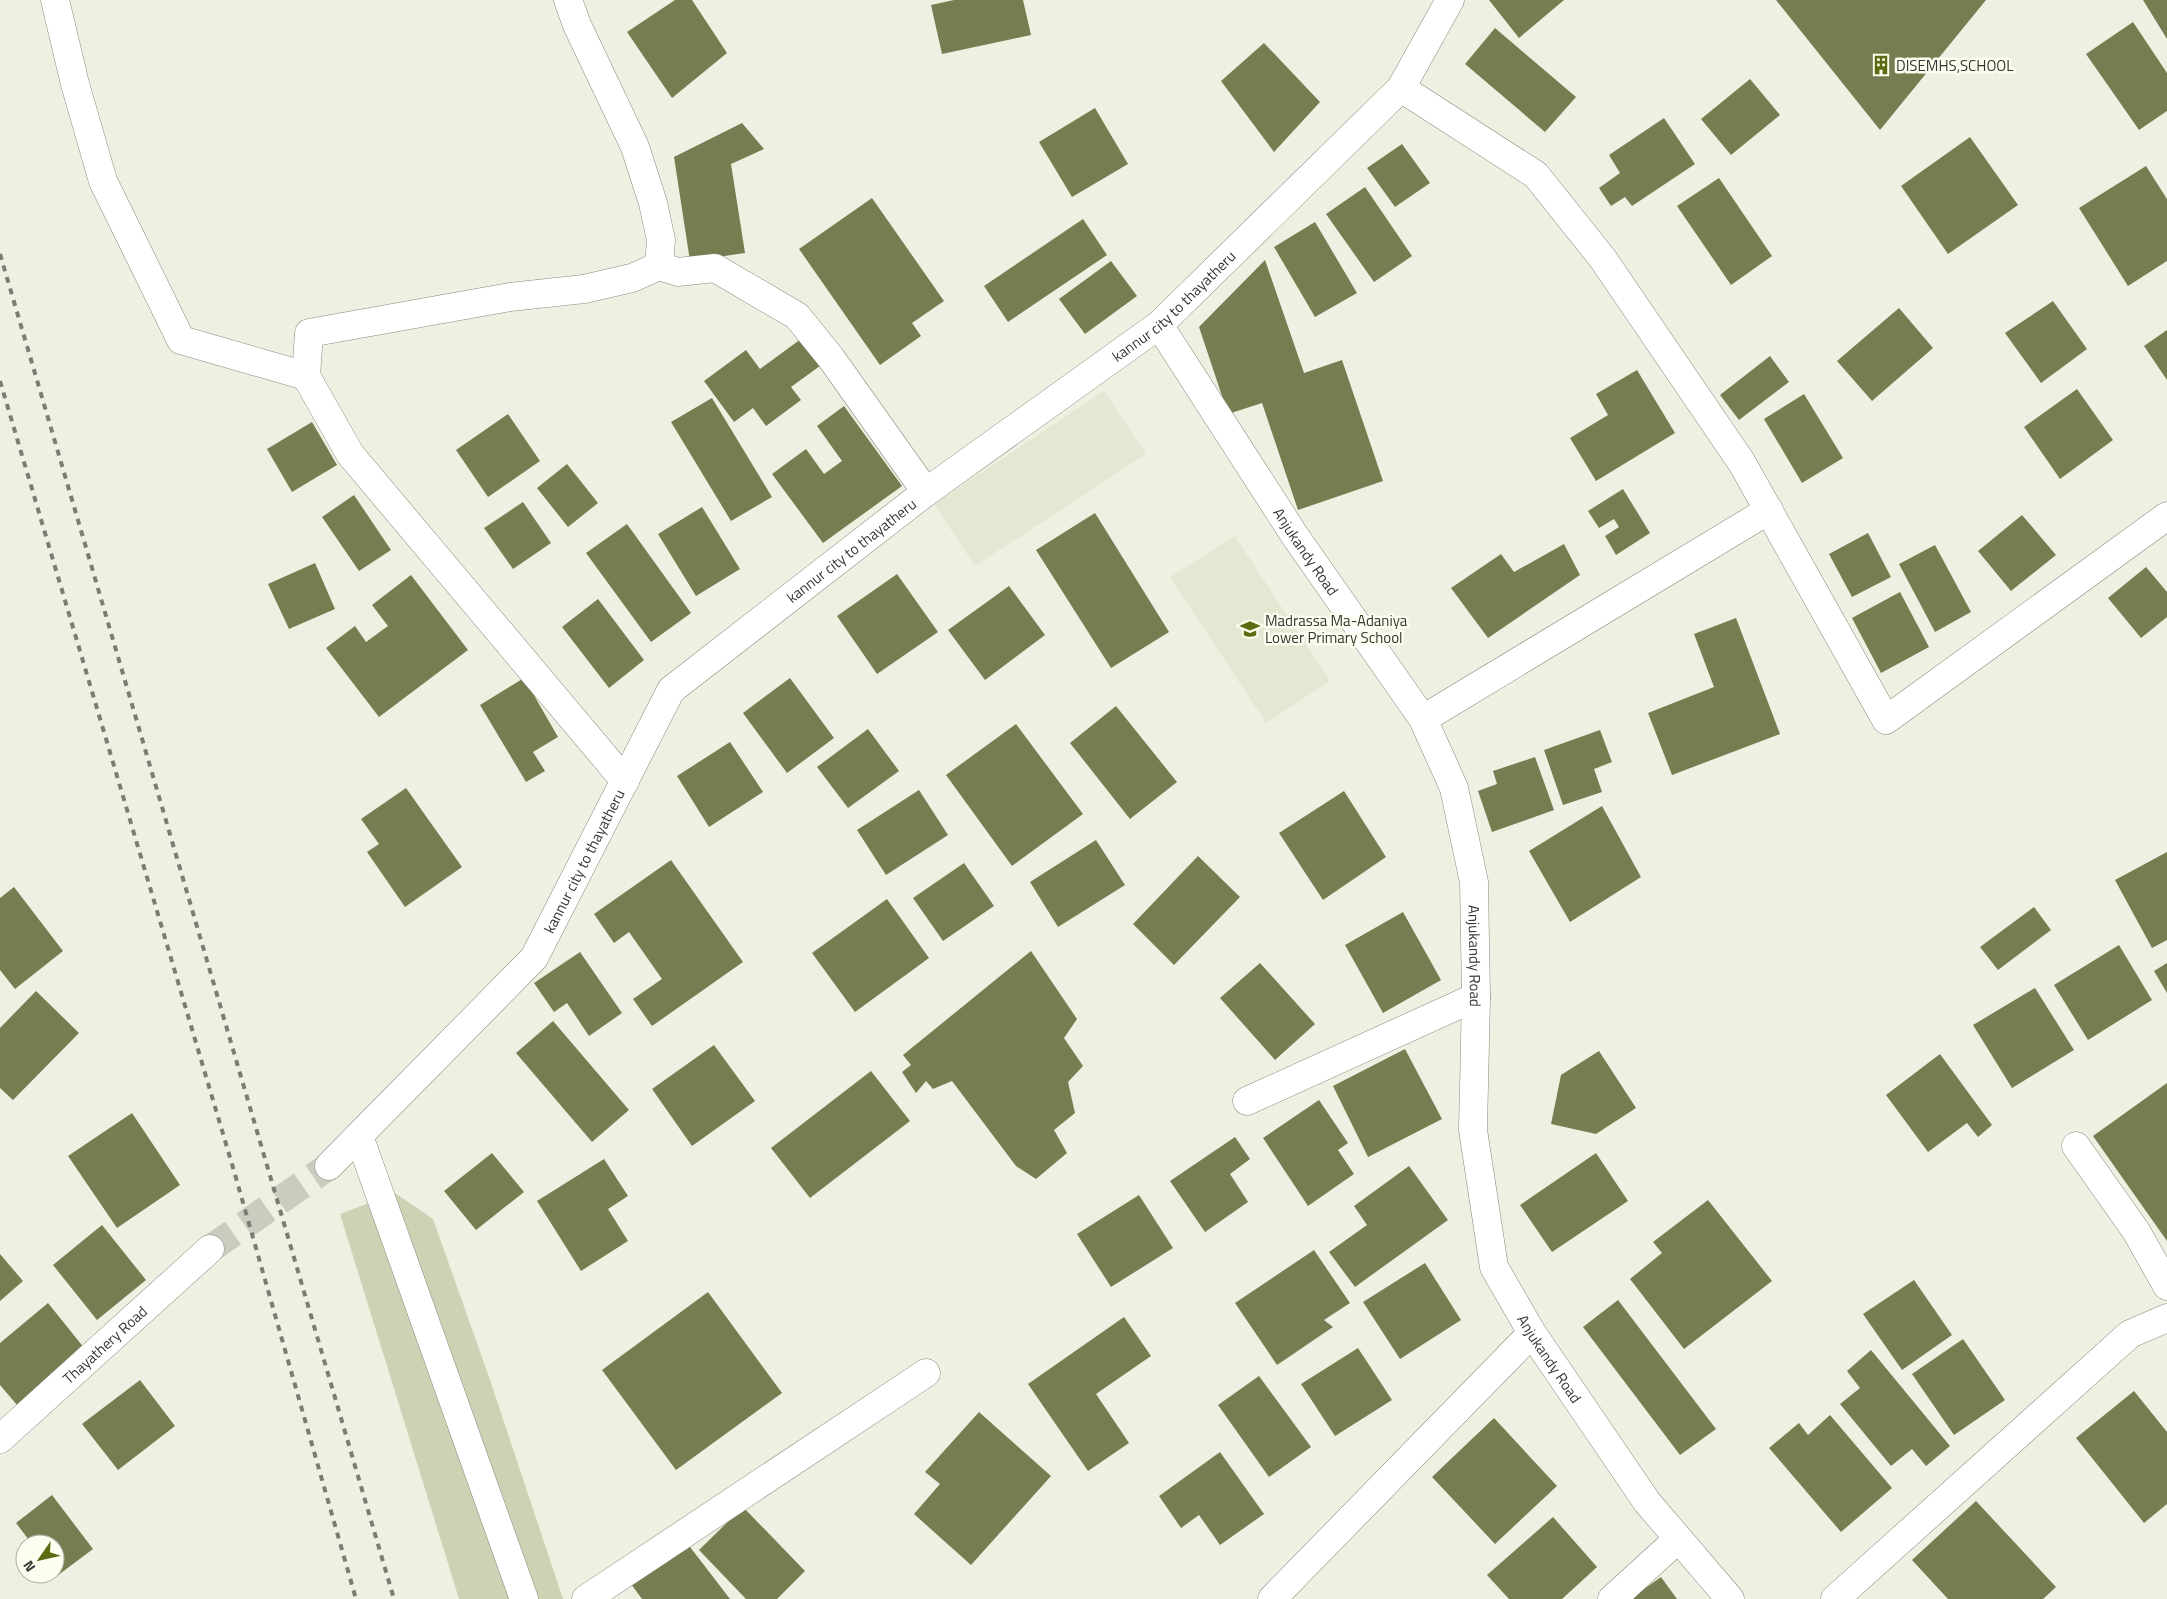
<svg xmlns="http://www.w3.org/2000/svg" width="2167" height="1599" viewBox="0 0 2167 1599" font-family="'Titillium Web',sans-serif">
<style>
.built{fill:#e2e8d1}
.green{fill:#ccd3b5}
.building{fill:#757e51}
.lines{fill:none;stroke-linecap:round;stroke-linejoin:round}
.minor-tunnel{stroke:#c9ccbf;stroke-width:28;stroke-dasharray:28 14;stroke-linecap:butt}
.minor-casing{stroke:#878a7d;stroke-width:29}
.minor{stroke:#fff;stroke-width:28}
.rail{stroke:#7b7d74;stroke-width:4;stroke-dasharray:6 6;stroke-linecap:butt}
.labels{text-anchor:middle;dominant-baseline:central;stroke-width:5;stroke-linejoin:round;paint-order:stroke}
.poi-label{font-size:15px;fill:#363732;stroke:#fbfff0;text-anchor:start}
.street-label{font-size:15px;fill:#363732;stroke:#fbfff0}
</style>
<rect width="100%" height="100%" fill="#eef1e2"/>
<!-- built -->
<path class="built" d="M1104,391L1146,454L975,566L934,504Z
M1235,536L1330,681L1266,723L1170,577Z"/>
<!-- green -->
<path class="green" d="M395,1193L433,1219L488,1374L563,1599H459L340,1214Z"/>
<!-- building -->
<path class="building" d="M675,0H692L727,53L672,98L627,32Z
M954,0H1023L1031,35L942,54L931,5Z
M1489,0H1564L1519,38Z
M1776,0H1986L1880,130Z
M2143,0H2167V39Z
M2133,22L2167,73V111L2139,130L2086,54Z
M1495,28L1576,97L1545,132L1465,64Z
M1264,43L1320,102L1274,152L1221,81Z
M1750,79L1780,115L1731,155L1701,119Z
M1095,108L1128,164L1072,197L1039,142Z
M1664,118L1695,164L1632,206L1625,197L1611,206L1599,188L1620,173L1609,155Z
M742,123L764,149L731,164L745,253L690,261L674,157Z
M1970,137L2018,205L1948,254L1901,186Z
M1402,144L1430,183L1395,207L1367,168Z
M2146,166L2167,199V261L2128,286L2079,208Z
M1719,178L1772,256L1731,285L1677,206Z
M1365,187L1412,256L1374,282L1326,214Z
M872,198L944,301L912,323L921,336L880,365L799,249Z
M1083,219L1107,255L1008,322L984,286Z
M1315,222L1357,293L1315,317L1274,247Z
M1265,260L1304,373L1342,360L1383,481L1298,510L1262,403L1228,414L1199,327Z
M1111,261L1137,296L1085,334L1059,299Z
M2053,301L2087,349L2041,383L2005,333Z
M1899,308L1933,348L1872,401L1837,361Z
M2167,330V380L2144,346Z
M805,336L824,363L791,387L801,400L766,426L753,408L734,422L704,381L746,350L760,369Z
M1770,356L1789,382L1739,420L1720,395Z
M1637,370L1675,433L1596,481L1570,438L1608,415L1596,394Z
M2077,389L2113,440L2060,479L2024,427Z
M1804,394L1843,458L1802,483L1764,419Z
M712,398L772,497L731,521L671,422Z
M844,406L902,486L823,543L772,474L806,449L824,474L842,461L817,426Z
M508,414L540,461L488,497L456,450Z
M312,422L337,465L292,492L267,449Z
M567,464L598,503L568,527L537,488Z
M1623,489L1650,533L1616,555L1605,536L1619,527L1614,519L1599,528L1588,511Z
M354,495L391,550L359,571L322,517Z
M523,502L551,543L513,569L484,528Z
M702,507L740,569L696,596L658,534Z
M1095,513L1169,632L1111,668L1036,550Z
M2022,515L2056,555L2011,591L1978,551Z
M627,524L691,613L651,642L586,553Z
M1868,533L1891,577L1852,597L1829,554Z
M1564,544L1580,575L1488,638L1451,588L1501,554L1514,572Z
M1935,545L1971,612L1935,632L1899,564Z
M315,563L335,609L289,629L268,584Z
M2146,567L2167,592V617L2141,638L2108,598Z
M897,574L938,632L877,674L837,616Z
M411,575L468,650L379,717L326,648L355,626L366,642L388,626L372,605Z
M1009,586L1045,635L985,680L948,630Z
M1900,592L1929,647L1881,673L1852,618Z
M598,599L644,660L609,688L562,627Z
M1736,618L1780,734L1672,775L1648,713L1714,687L1694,634Z
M524,678L558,737L533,752L545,771L526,782L480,705Z
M790,678L834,738L787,773L743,713Z
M1116,706L1177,782L1130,819L1070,743Z
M1016,724L1083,814L1012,866L946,775Z
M868,729L899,771L848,808L817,767Z
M1600,730L1612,762L1594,769L1602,792L1563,805L1544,750Z
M730,742L763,792L709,827L677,776Z
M1535,757L1554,810L1492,832L1478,791L1497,784L1493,771Z
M406,788L462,867L405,907L367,852L379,844L361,819Z
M919,790L948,835L886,875L857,830Z
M1344,791L1386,857L1323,900L1279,833Z
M1602,806L1641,877L1570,922L1529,851Z
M1096,840L1125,885L1058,927L1030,882Z
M2167,852V940L2152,948L2115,880Z
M1198,856L1240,897L1174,965L1133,924Z
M671,860L743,962L652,1026L633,999L662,979L629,932L614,943L594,914Z
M964,863L994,906L943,941L913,898Z
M14,887L63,951L15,989L0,970V898Z
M887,899L929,958L855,1012L812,953Z
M2034,907L2051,930L1998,970L1980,947Z
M1403,912L1441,980L1383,1013L1345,945Z
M2119,945L2152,1000L2088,1040L2054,985Z
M1031,951L1077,1019L1064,1038L1083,1066L1068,1082L1075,1113L1054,1130L1067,1153L1036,1179L1016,1166L952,1081L933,1089L926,1081L916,1093L902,1072L911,1065L903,1055Z
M580,952L622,1013L589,1036L567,1003L554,1012L534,983Z
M1260,963L1315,1024L1275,1060L1220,998Z
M2167,963V993L2154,971Z
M2035,988L2074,1050L2012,1088L1973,1025Z
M36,991L79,1033L13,1100L0,1088V1028Z
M553,1021L629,1110L592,1142L516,1053Z
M714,1045L755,1101L692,1146L652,1089Z
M1405,1049L1442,1119L1368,1157L1333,1086Z
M1599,1051L1636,1108L1596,1134L1551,1124L1561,1075Z
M1940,1054L1992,1125L1978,1137L1967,1123L1928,1152L1886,1095Z
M871,1071L910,1121L810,1198L771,1148Z
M2167,1083V1241L2093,1136Z
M1319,1100L1348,1143L1338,1150L1354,1174L1308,1206L1263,1138Z
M132,1113L180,1185L117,1228L68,1156Z
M1235,1137L1250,1159L1230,1174L1248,1202L1205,1232L1170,1181Z
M492,1153L524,1192L476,1230L444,1191Z
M1596,1153L1628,1201L1552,1252L1520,1205Z
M604,1159L628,1196L608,1209L628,1241L581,1271L537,1201Z
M1409,1166L1448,1220L1355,1287L1329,1252L1367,1225L1354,1206Z
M1139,1195L1173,1248L1111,1287L1077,1234Z
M1708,1200L1772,1281L1684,1349L1630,1279L1662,1253L1653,1242Z
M102,1225L146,1280L97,1320L53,1265Z
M1314,1250L1350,1303L1324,1320L1333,1327L1277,1365L1235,1303Z
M0,1254L23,1281L0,1301Z
M1425,1263L1461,1320L1400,1359L1363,1302Z
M1914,1280L1952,1335L1902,1370L1863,1314Z
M708,1292L782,1393L676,1470L602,1370Z
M1618,1300L1716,1429L1680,1455L1583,1327Z
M48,1303L85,1349L17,1405L0,1385V1343Z
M1124,1317L1151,1356L1096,1394L1129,1443L1088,1471L1028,1384Z
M1963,1339L2005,1400L1954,1435L1912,1374Z
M1358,1348L1392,1400L1335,1436L1301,1384Z
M1871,1350L1950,1446L1926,1466L1912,1449L1891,1466L1840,1404L1860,1388L1847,1371Z
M1259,1376L1311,1447L1269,1477L1218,1405Z
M140,1380L175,1426L118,1470L82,1424Z
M2134,1391L2167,1432V1504L2144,1523L2076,1438Z
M979,1412L1051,1476L971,1565L914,1514L940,1484L925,1472Z
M1830,1415L1892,1488L1841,1532L1769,1448L1799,1423L1808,1435Z
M1494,1418L1557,1486L1495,1544L1432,1477Z
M1220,1452L1264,1514L1220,1545L1199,1515L1181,1528L1159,1496Z
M52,1495L93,1549L57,1576L55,1574V1544H32L16,1523Z
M1976,1501L2056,1587L2043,1599H1948L1912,1560Z
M743,1507L805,1571L777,1599H746L699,1550Z
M1553,1517L1597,1567L1562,1599H1509L1487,1575Z
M687,1543L730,1599H642L631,1584Z
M1661,1577L1677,1599H1630Z"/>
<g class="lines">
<!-- minor-tunnel -->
<path class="minor-tunnel" d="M210,1249L329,1166"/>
<defs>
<g id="minor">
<path d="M55,0L75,84L103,181L181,340L306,376"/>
<path d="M568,0L577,25L635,147L653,203L661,240L659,266L632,278L584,289L510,297L309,333L306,376L350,454L625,781"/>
<path d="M1401,88L1536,175L1603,259L1742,463L1886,720L2167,516"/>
<path d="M659,266L678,272L715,268L797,316L831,358L926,492"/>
<path id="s1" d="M1159,325L1295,536L1423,719L1454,788L1474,882L1476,997L1473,1130L1494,1267L1532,1333L1647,1502L1730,1599"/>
<path d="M1423,719L1769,510"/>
<path d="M1247,1101L1476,997"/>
<path d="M359,1136L524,1599"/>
<path d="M2076,1146L2136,1231L2167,1286"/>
<path id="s2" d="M329,1166L534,958L671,690L926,492L1159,325L1401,88L1450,0"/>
<path id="s3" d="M0,1439L210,1249"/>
<path d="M586,1599L926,1373"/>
<path d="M1272,1599L1532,1333"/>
<path d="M1612,1599L1678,1539"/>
<path d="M1835,1599L2130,1334L2167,1318"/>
</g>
</defs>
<!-- minor casing -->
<use href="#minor" class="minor-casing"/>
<!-- minor -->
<use href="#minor" class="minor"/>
<!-- rail -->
<path class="rail" d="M0,254L394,1599
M0,381L234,1171L356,1599"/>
</g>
<!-- icons -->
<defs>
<symbol id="building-bare" viewBox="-9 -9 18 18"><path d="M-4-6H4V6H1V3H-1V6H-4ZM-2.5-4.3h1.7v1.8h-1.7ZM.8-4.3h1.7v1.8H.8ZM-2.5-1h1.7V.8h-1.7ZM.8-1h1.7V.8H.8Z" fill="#5e6a11" stroke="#fbfff0" stroke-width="2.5" paint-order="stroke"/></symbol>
<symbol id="school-bare" viewBox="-9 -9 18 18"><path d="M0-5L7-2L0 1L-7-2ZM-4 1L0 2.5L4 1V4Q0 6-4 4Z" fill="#5e6a11" stroke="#fbfff0" stroke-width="2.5" paint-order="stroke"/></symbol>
</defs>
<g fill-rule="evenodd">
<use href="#building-bare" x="1867" y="51" width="28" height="28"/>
<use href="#school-bare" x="1236" y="615" width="28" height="28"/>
</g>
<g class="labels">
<!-- poi labels -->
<g class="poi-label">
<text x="1896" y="65">DISEMHS,SCHOOL</text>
<text x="1265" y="620">Madrassa Ma-Adaniya<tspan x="1265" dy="17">Lower Primary School</tspan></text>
</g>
<!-- street labels -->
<g class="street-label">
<text stroke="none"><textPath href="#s2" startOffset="1226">kannur city to thayatheru</textPath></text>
<text stroke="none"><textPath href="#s2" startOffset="821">kannur city to thayatheru</textPath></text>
<text stroke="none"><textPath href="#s1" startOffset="270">Anjukandy Road</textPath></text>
<text stroke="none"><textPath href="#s2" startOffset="401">kannur city to thayatheru</textPath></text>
<text stroke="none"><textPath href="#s1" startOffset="720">Anjukandy Road</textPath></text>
<text stroke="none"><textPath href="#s3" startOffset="141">Thayathery Road</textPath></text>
<text stroke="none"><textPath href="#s1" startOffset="1140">Anjukandy Road</textPath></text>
</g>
</g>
<!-- north arrow -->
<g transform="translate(40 1559) rotate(236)"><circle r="24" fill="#fbfff0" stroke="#acafa4"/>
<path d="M0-4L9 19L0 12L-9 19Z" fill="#5e6a11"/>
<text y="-8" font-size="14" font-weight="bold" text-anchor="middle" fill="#363732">N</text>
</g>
</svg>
